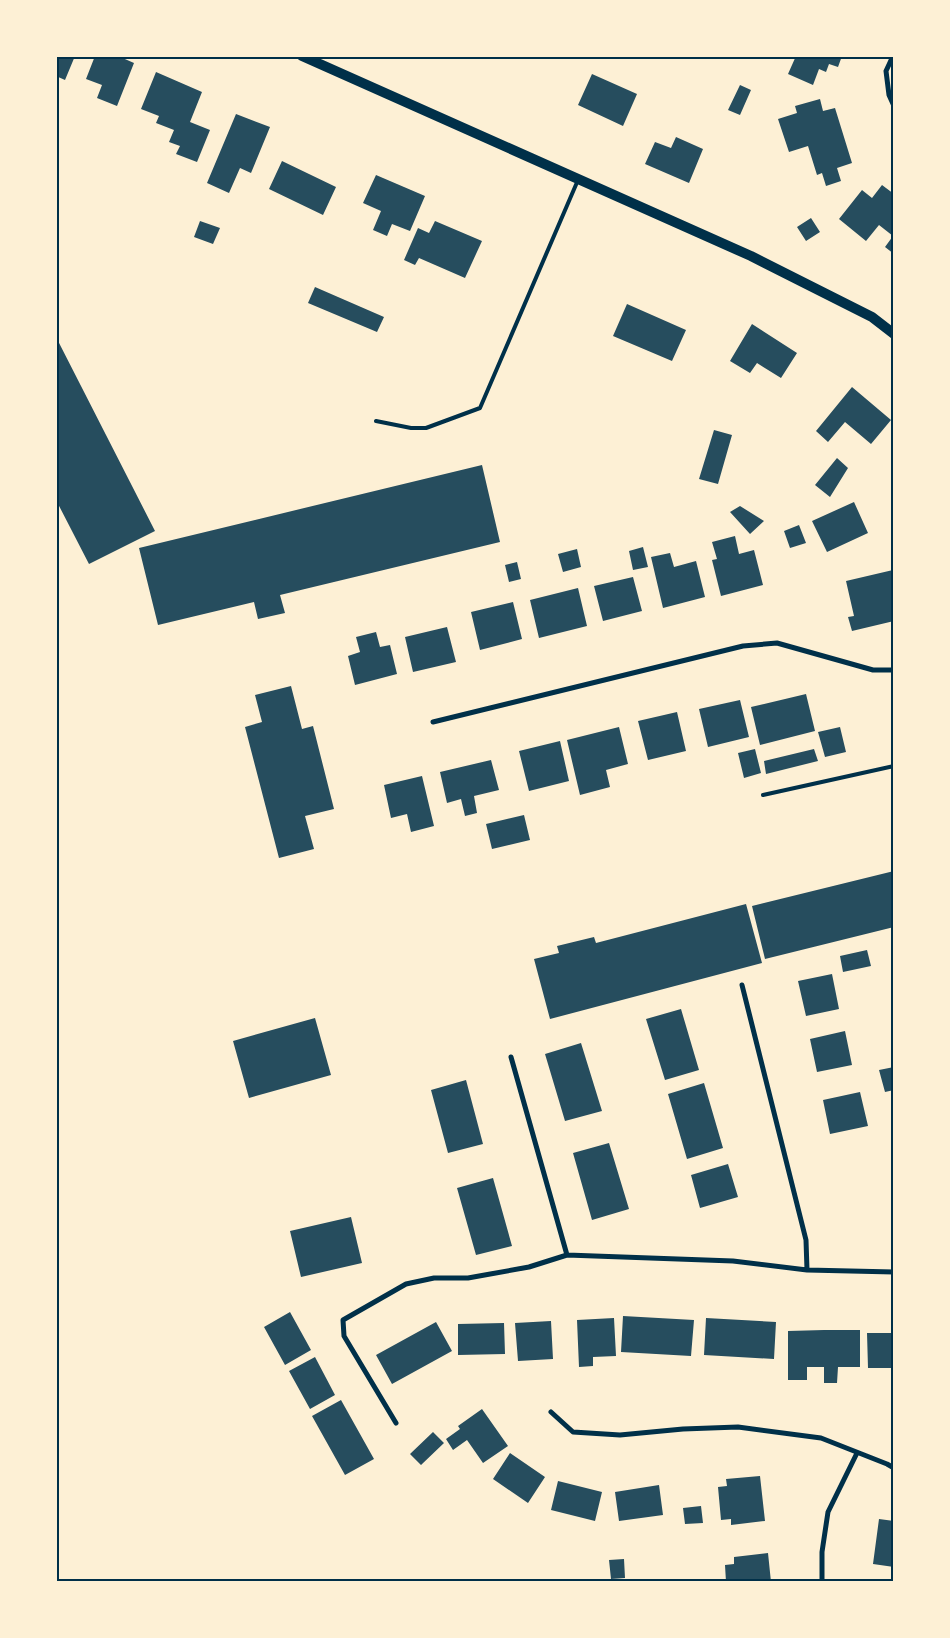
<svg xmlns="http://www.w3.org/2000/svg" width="950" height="1638" viewBox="0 0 950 1638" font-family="Merriweather,serif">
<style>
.building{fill:#264d5e}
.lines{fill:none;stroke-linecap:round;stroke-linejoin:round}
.service{stroke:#003049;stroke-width:4}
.minor{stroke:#003049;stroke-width:5}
.secondary{stroke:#003049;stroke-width:10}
.neatline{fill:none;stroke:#003049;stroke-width:2}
</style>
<rect width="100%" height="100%" fill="#fdf0d5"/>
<!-- building -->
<path class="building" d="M56,56H75L65,80L56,76Z
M95,56H118L134,63L117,106L97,98L102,85L86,79Z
M796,56H842L838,67L829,64L826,72L819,69L813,85L788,74Z
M156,72L202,92L190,122L210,130L197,162L176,154L180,146L169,142L174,130L156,123L159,116L141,109Z
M592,74L637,94L623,126L578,105Z
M740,85L751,90L740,115L728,110Z
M820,99L823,111L835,108L852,163L837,168L841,181L826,186L822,173L817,175L808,146L789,152L778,119L797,113L795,106Z
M236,114L270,127L251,173L240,168L229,193L207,183Z
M676,137L703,149L689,183L645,164L655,142L671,148Z
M282,161L336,187L323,215L269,189Z
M376,175L425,196L410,231L392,224L387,236L373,230L381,211L363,203Z
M882,185L894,194V254L885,247L893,236L879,225L866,241L839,219L862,190L872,198Z
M811,218L820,232L806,241L797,227Z
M200,221L220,228L213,244L194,237Z
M435,221L482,241L465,278L419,258L415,265L404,260L418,228L429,233Z
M315,287L384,317L377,332L308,303Z
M627,304L686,330L672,361L613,336Z
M752,324L797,353L781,378L757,363L750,373L730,361Z
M56,337L155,531L89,564L56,500Z
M852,387L891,420L871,444L845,422L828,442L816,431Z
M714,430L732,435L718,484L699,479Z
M837,458L848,468L830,497L815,485Z
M482,465L500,542L280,595L285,613L258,619L254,602L158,625L139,548Z
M854,502L868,533L827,552L812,521Z
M740,506L764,521L750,534L730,512Z
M799,525L806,543L790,548L784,531Z
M735,536L739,554L754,550L763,585L721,596L712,560L717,559L712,542Z
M643,547L648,567L633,570L629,551Z
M577,549L581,567L563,572L558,554Z
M670,553L674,567L696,561L705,597L663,608L651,557Z
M517,562L521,579L509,582L505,565Z
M893,570L894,621L852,631L848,617L854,616L846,581Z
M633,577L642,611L603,621L594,586Z
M578,588L587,626L539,638L530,600Z
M513,602L522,639L480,650L471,612Z
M447,627L456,662L413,672L405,637Z
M376,632L380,647L390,645L397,674L355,685L348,656L360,652L356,637Z
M291,686L302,729L313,726L334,809L305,816L314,849L279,858L245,727L262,722L255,695Z
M806,694L815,731L760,745L751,707Z
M740,700L749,737L708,747L699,709Z
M677,712L686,751L648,760L638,721Z
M619,727L628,764L606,770L610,787L580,795L567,740Z
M840,727L846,752L825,757L818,732Z
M560,741L569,781L529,791L519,751Z
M755,749L761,773L744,778L738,753Z
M814,749L818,761L766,774L764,761Z
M491,760L499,790L474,796L477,813L465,816L461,799L447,803L440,772Z
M422,776L434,826L411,832L407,814L391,818L384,785Z
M524,815L530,840L492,849L486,824Z
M894,871V927L765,959L752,906Z
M746,904L762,963L550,1019L534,959L559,953L557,946L594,937L596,943Z
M867,950L871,966L843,972L840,956Z
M832,974L839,1009L806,1016L798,981Z
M681,1009L699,1070L665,1080L646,1019Z
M315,1018L331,1075L249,1098L233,1041Z
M845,1031L852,1065L817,1072L810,1039Z
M581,1043L602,1111L565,1121L545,1054Z
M894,1067V1090L885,1092L879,1070Z
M466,1080L483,1144L448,1153L431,1090Z
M704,1083L723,1148L687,1159L668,1094Z
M860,1092L868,1126L830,1134L823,1100Z
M609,1143L629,1209L592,1220L573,1153Z
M728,1164L738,1197L700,1208L691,1175Z
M493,1178L512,1246L476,1255L457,1188Z
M351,1217L362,1263L301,1277L290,1231Z
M290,1312L311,1350L285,1365L264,1327Z
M623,1316L694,1320L691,1356L621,1352Z
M614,1318L616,1356L593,1357V1366L579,1367L577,1320Z
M706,1318L776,1322L774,1359L704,1355Z
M551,1321L553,1359L518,1361L515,1323Z
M436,1322L452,1351L392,1384L376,1355Z
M504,1323L505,1354L458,1355V1324Z
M824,1330H860V1367H838L837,1383H824V1367H807V1380H788V1331Z
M867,1333H894V1368H868Z
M315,1357L335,1395L310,1409L289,1371Z
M341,1400L374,1459L345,1475L312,1416Z
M482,1409L508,1446L483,1463L467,1440L453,1450L446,1439L460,1429L458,1426Z
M433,1432L444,1443L421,1465L410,1454Z
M510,1453L545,1477L528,1503L493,1479Z
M760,1476L765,1521L731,1525V1519L721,1520L718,1487L727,1486L726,1479Z
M558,1481L602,1492L595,1521L551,1510Z
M659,1485L663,1515L619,1521L615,1492Z
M701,1506L703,1523L685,1524L683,1508Z
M879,1519L894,1521V1567L873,1564Z
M768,1553L771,1582H726L725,1565L734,1564V1557Z
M624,1559L625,1578L611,1579L609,1560Z"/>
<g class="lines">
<!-- service -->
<path class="service" d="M376,421L411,428H426L480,408L578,180
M763,795L894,766"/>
<!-- minor -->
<path class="minor" d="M893,56L886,71L889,95L894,106
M433,722L743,646L777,643L873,670H894
M742,985L806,1240L807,1270
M511,1057L567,1255
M551,1412L573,1432L620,1435L683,1429L738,1427L821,1438L887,1464L894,1468
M396,1423L344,1336L343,1320L406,1284L434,1278H468L529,1267L567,1255L733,1261L807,1270L894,1272
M822,1582V1552L828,1512L857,1453"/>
<!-- secondary -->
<path class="secondary" d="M302,56L751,256L872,317L894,334"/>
</g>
<!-- border -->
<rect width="950" height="1638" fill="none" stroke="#fdf0d5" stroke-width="115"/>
<rect x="58" y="58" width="834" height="1522" class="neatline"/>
</svg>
